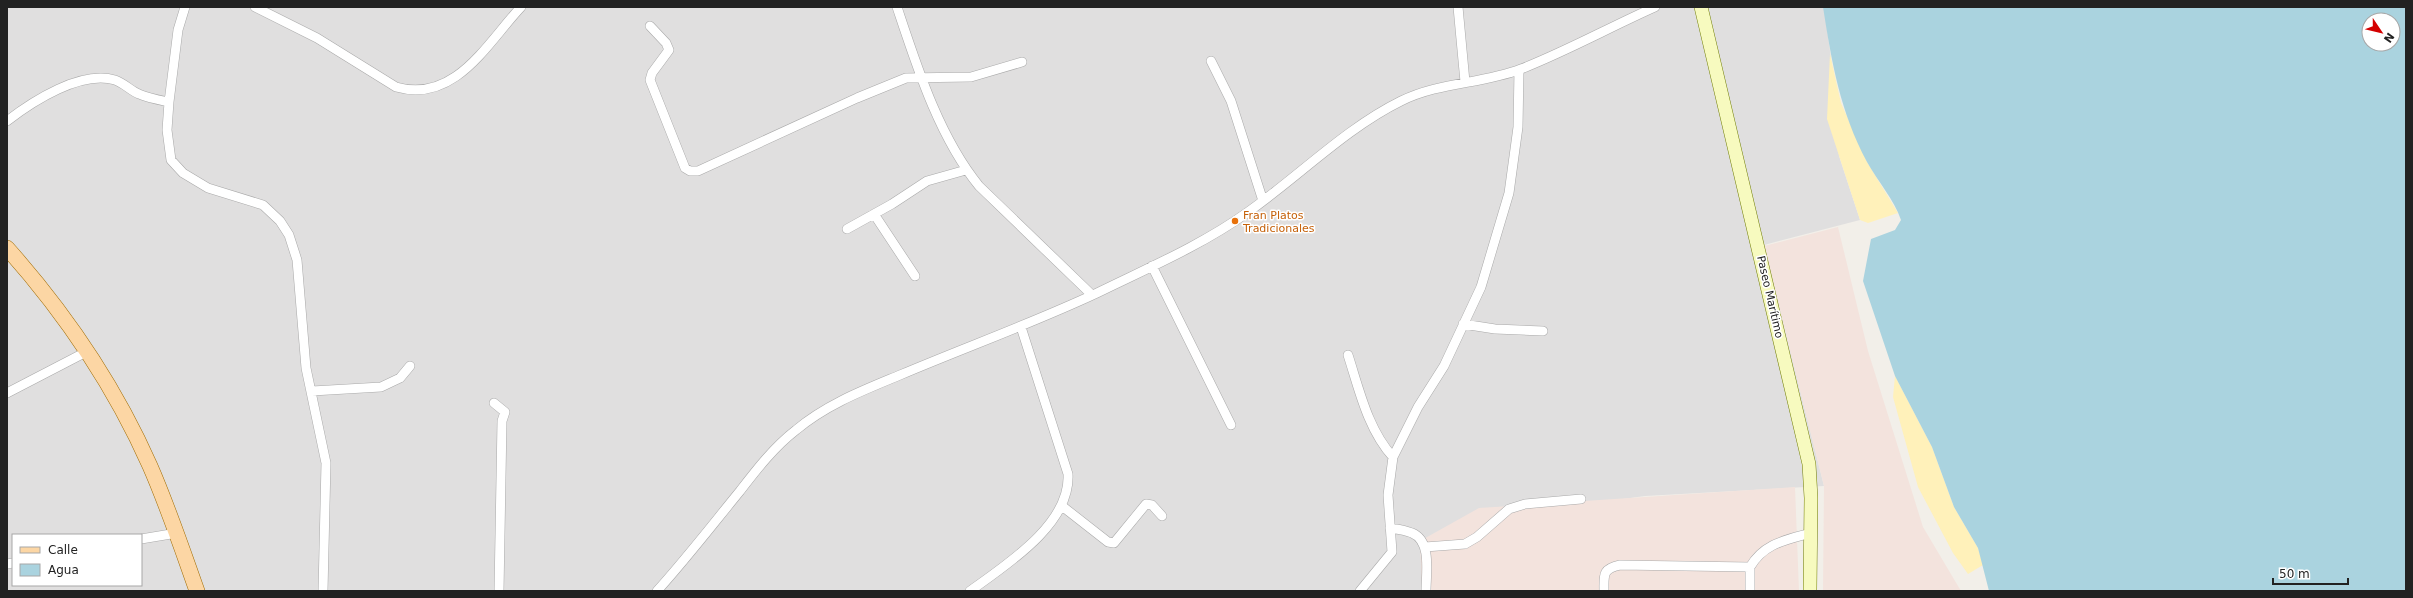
<svg xmlns="http://www.w3.org/2000/svg" width="2413" height="598" viewBox="0 0 2413 598" font-family="'DejaVu Sans',sans-serif">
<style>
.residential{fill:#e0dfdf;fill-rule:evenodd}
.military{fill:#f3e3dd}
.sand{fill:#fff1ba}
.water{fill:#aad3df;fill-rule:evenodd}
.lines{fill:none;stroke-linecap:round;stroke-linejoin:round}
.minor-casing{stroke:#a9a9a9;stroke-width:10}
.secondary-casing{stroke:#707d05;stroke-width:14}
.primary-casing{stroke:#a06b00;stroke-width:16}
.minor{stroke:#fff;stroke-width:9}
.secondary{stroke:#f7fabf;stroke-width:13}
.primary{stroke:#fcd6a4;stroke-width:15}
.food-dot{fill:#e8710a;stroke:#fff;stroke-width:1.5}
.labels{text-anchor:middle;dominant-baseline:central;stroke-width:3;stroke-linejoin:round;paint-order:stroke}
.food-label{font-size:11px;fill:#c56008;stroke:#fff;text-anchor:start}
.street-label{font-size:11px;fill:#222;stroke:#fff}
</style>
<rect width="100%" height="100%" fill="#f2efe9"/>
<!-- residential -->
<path class="residential" d="M7,7H1824L1831,58L1839,156L1860,220L1764,245L1824,486L1645,496L1616,500L1422,591H7ZM13,535H141V585H13Z"/>
<!-- military -->
<path class="military" d="M1838,227L1868,351L1923,527L1961,591H1823L1824,486L1764,246Z
M1795,487L1799,591H1422L1420,541L1479,508Z"/>
<!-- sand -->
<path class="sand" d="M1830,54L1841,103L1867,162L1898,213L1868,223L1860,220L1827,119Z
M1895,376L1932,447L1954,507L1978,548L1983,565L1968,574L1953,553L1918,487L1893,397Z"/>
<!-- water -->
<path class="water" d="M1823,7H2406V591H1989L1978,548L1954,507L1932,447L1895,376L1863,281L1871,239L1895,230L1901,220C1894,199 1878,182 1867,162C1840,111 1832,64 1823,7ZM2369,20H2393V44H2369Z"/>
<g class="lines">
<defs>
<path id="minor" d="M185,7L178,30L169,102L167,130L171,160L183,173L208,188L263,205L280,221L289,235L297,260L306,368L326,463L323,591
M255,7L317,38L396,87C455,104 487,43 521,7
M897,7C917,67 939,137 979,186L1092,295
M1458,7L1465,82
M650,26L666,43L669,50L652,73L650,80L685,168L690,171H698L857,98L906,78L971,77L1022,62
M1211,61L1231,101L1263,201
M7,121C33,101 81,70 115,80C124,83 131,91 139,94C148,98 159,100 169,102
M874,214L915,276
M847,229L892,204L927,181L966,170
M1152,266L1231,425
M1463,324L1495,329L1543,331
M1348,355C1359,389 1368,430 1393,457
M312,391L381,387L400,378L410,366
M7,393L86,352
M494,403L505,412L502,421L499,591
M1062,506L1108,542L1114,543L1146,504L1152,505L1162,516
M1390,528C1397,529 1405,530 1412,533C1432,541 1426,573 1426,591
M141,539L177,533
M1425,547L1465,544L1477,537L1509,509L1525,504L1581,499
M7,564L13,563
M1750,567V591
M657,591C686,559 713,524 740,491C757,469 774,447 796,430C827,404 864,390 900,375C966,347 1033,323 1097,293C1148,268 1202,245 1248,212C1298,177 1346,128 1401,101C1439,82 1482,84 1521,69C1567,51 1610,27 1655,7
M970,591C1006,565 1071,524 1068,474L1021,327
M1360,591L1392,552L1388,495L1393,457L1418,407L1444,366L1481,287L1509,193L1518,127L1519,70
M1604,591C1604,575 1602,569 1620,565L1750,567C1764,543 1786,540 1811,533"/>
<path id="secondary" d="M1701,7L1809,464L1811,498L1810,591"/>
<path id="primary" d="M7,248C64,312 115,387 150,466C168,507 182,549 197,591"/>
</defs>
<!-- minor casing -->
<use href="#minor" class="minor-casing"/>
<!-- secondary casing -->
<use href="#secondary" class="secondary-casing"/>
<!-- primary casing -->
<use href="#primary" class="primary-casing"/>
<!-- minor -->
<use href="#minor" class="minor"/>
<!-- secondary -->
<use href="#secondary" class="secondary"/>
<!-- primary -->
<use href="#primary" class="primary"/>
</g>
<!-- markers -->
<circle class="food-dot" cx="1235" cy="221" r="4"/>
<g class="labels">
<!-- food labels -->
<g class="food-label">
<text x="1243" y="215">Fran Platos<tspan x="1243" dy="13">Tradicionales</tspan></text>
</g>
<!-- street labels -->
<g class="street-label">
<text transform="translate(1770 297) rotate(77)">Paseo Marítimo</text>
</g>
</g>
<!-- border -->
<rect width="2413" height="598" fill="none" stroke="#222222" stroke-width="16"/>
<!-- legend -->
<rect x="12" y="534" width="130" height="52" fill="#ffffff" stroke="#a7a7a7"/>
<rect x="20" y="547" width="20" height="6" fill="#fcd6a4" stroke="#a7a7a7"/>
<text x="48" y="554" font-size="12" fill="#222222">Calle</text>
<rect x="20" y="564" width="20" height="12" fill="#aad3df" stroke="#a7a7a7"/>
<text x="48" y="574" font-size="12" fill="#222222">Agua</text>
<!-- north arrow -->
<g transform="translate(2381 32) rotate(125)"><circle r="19" fill="#ffffff" stroke="#a7a7a7"/>
<path d="M0-3L7 15L0 10L-7 15Z" fill="#d40000"/>
<text y="-6" font-size="11" font-weight="bold" text-anchor="middle" fill="#222222">N</text>
</g>
<!-- scale -->
<path d="M2273 578v6h75v-6" fill="none" stroke="#222222" stroke-width="2"/>
<text x="2279" y="578" font-size="12" fill="#222222" stroke="#ffffff" stroke-width="3" paint-order="stroke">50 m</text>
</svg>
